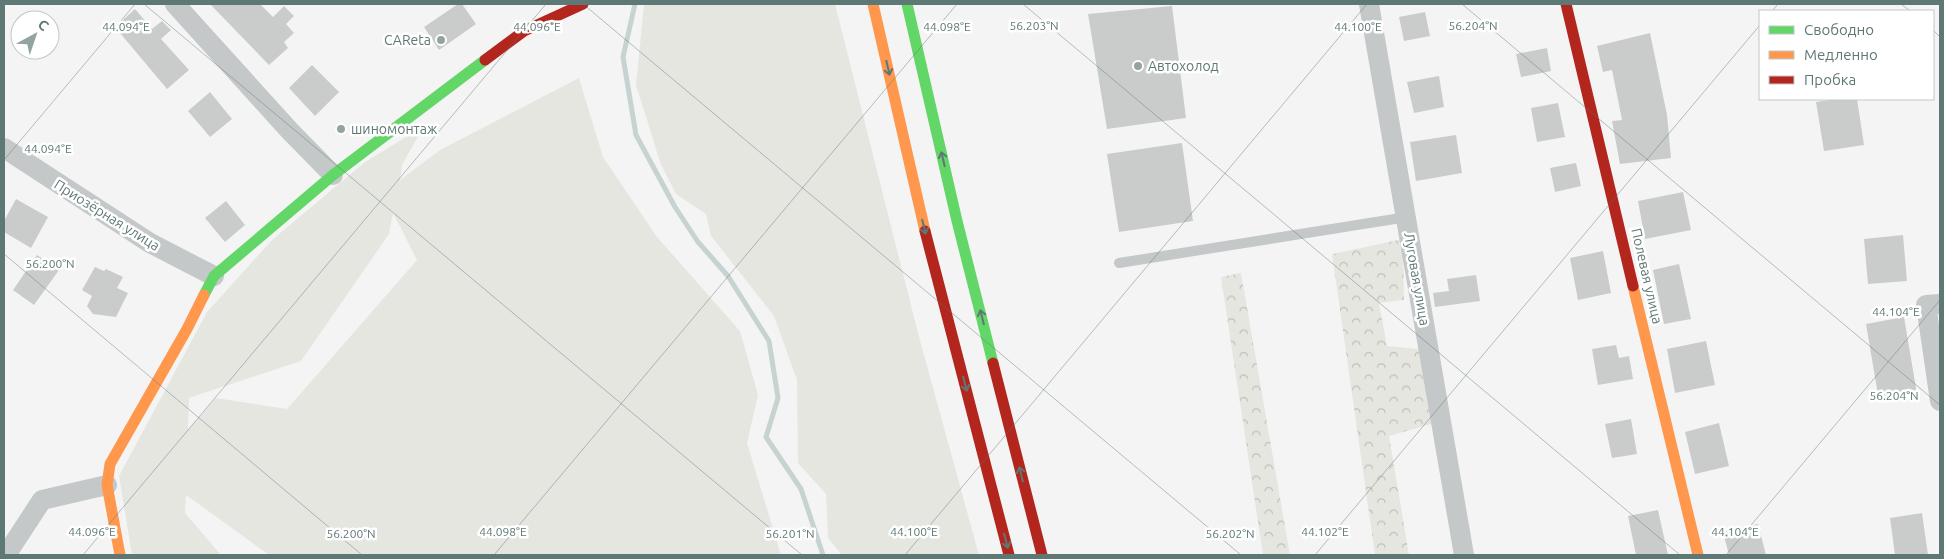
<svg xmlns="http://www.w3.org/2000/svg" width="1944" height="559" font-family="Ubuntu,sans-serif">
<defs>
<pattern id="forest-crowns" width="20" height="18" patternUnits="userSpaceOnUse" patternTransform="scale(1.25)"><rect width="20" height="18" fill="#e6e6e1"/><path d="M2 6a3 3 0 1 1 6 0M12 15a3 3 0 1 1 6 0" fill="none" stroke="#bebfbb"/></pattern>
</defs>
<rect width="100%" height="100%" fill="#f5f4f4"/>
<!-- grass -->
<path fill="#e6e6e1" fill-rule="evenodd" d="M644,4H835L918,333L979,555H842L828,538L826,494L798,463L797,380L774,316L711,236L706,214L676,194L661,165L636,85Z
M579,78L603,157L657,237L740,331L758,395L747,443L781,555H269L186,495L185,513L221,555H132L119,476L207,312L272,240L365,162L424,126L402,165L400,180L440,150ZM393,213L417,260L287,409L216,398L188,430L189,398L301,361L389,234Z"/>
<!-- forest -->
<path fill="url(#forest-crowns)" d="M1403,239L1404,300L1379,303L1387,346L1439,351L1449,419L1389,436L1409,555H1375L1332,254Z
M1241,273L1290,555H1263L1221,277Z"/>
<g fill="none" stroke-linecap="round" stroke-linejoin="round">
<!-- stream -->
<path stroke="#c7d3d0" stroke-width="5" d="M635,4L623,57L636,135L675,207L698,242L728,276L769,341L778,398L766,437L801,489L823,555"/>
</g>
<!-- building -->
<path fill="#cacccc" d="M210,4H260L273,17L284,6L294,16L286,24L294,33L284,42L288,48L269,65Z
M458,4H462L476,24L439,50L424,27Z
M1172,6L1186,118L1107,129L1088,14Z
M135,9L152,29L162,21L171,30L161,39L189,70L167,89L115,27Z
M1425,12L1430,36L1404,41L1399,17Z
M1650,33L1667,115L1671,158L1620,164L1612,121L1622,120L1612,70L1603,72L1597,46Z
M1547,48L1551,71L1521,77L1516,54Z
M312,65L339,92L315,116L289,88Z
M1439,76L1444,107L1414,113L1407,82Z
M210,92L232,119L210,137L188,111Z
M1837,99H1857L1864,145L1824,151L1816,102Z
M1558,103L1565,137L1537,142L1531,108Z
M1456,135L1462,173L1416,181L1410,142Z
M1182,143L1193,221L1119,232L1107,154Z
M1576,163L1581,186L1555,192L1550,168Z
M1683,192L1691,230L1645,239L1638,201Z
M16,199L48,217L31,248L4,232V221Z
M226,201L245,225L225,242L205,218Z
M1903,235L1907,281L1868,284L1864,239Z
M1603,251L1611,293L1578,300L1570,258Z
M37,255L59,270L34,305L13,290Z
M1679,264L1691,319L1664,324L1653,270Z
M95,267L104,271L106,269L123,277L117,288L128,293L116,317L93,314L87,306L92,296L82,290Z
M1476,275L1480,301L1435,307L1433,293L1449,291L1447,279Z
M1904,317L1917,394L1879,401L1866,324Z
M1706,341L1715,385L1675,393L1667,349Z
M1616,345L1619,358L1629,356L1633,379L1598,385L1592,349Z
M1631,419L1637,454L1612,458L1605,424Z
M1719,423L1729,466L1695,474L1685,432Z
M1658,510L1668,555H1636L1628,516Z
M1922,513L1928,555H1895L1890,518Z
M1758,524L1766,555H1729L1723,532Z"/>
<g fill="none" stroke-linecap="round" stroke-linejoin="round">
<!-- lane -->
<path stroke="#c5c8c8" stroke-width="10" d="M1119,263L1407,217"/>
<!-- street -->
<path stroke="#c5c8c8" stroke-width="20" d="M175,4L289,130L333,175
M1369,4L1464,555
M4,148L150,243L214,276
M1940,304L1926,305L1940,401
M6,555L42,500L107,485"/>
<!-- fast -->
<path stroke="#63d668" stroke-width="11" d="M907,4L957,221L993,363
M204,295L214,276L333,175L485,60"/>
<!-- slow -->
<path stroke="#ff974d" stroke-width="11" d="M873,4L925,231
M1633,286L1698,555
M120,555L107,485L110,464L187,329L204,295"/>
<!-- jam -->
<path stroke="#b3261e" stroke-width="11" d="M1566,4L1633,286
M485,60L524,31L583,4
M925,231L1009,555
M993,363L1042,555"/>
</g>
<!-- one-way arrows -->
<defs><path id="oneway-shaft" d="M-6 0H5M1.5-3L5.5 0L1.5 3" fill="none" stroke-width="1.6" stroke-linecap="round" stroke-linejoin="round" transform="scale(1.25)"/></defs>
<g stroke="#5e7876">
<use href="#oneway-shaft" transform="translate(888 68) rotate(77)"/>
<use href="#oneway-shaft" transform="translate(943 159) rotate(-103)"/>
<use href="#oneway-shaft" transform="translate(924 227) rotate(76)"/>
<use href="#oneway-shaft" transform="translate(982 317) rotate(-104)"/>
<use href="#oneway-shaft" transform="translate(965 384) rotate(75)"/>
<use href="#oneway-shaft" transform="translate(1021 474) rotate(-104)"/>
<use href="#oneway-shaft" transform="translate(1006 541) rotate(75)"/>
</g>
<!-- ticks -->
<path fill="none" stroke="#5e7876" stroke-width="1" stroke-opacity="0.45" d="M144,4L802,555M583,4L1241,555M1023,4L1680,555M1462,4L1940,405M1901,4L1910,11M1772,11L1778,4M1933,30L1940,37M4,160L135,4M4,254L362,555M83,555L546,4M494,555L957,4M905,555L1367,4M1315,555L1760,25M1726,555L1940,300"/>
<!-- markers -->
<g fill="#93a3a2" stroke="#fff" stroke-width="2">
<circle cx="441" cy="40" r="5"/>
<circle cx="1138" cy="66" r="5"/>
<circle cx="341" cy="129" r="5"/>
</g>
<g text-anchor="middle" stroke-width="5" stroke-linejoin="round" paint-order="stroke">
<!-- poi labels -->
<g font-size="14" fill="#5e7876" stroke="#fff" text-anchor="start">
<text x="431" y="45" text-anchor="end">CAReta</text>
<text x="1148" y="71">Автохолод</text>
<text x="351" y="134">шиномонтаж</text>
</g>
<!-- street labels -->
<g font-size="14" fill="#5e7876" stroke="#fff">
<text transform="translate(107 215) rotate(32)" y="5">Приозёрная улица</text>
<text transform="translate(1647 276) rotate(77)" y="5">Полевая улица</text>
<text transform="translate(1417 279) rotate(80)" y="5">Луговая улица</text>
</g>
</g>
<g font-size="12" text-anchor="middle" fill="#5e7876" stroke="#fff" stroke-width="5" stroke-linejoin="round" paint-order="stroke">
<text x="1473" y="30">56.204°N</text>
<text x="1034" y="30">56.203°N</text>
<text x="126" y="31">44.094°E</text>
<text x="537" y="31">44.096°E</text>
<text x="947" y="31">44.098°E</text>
<text x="1358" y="31">44.100°E</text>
<text x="48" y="153">44.094°E</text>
<text x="50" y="268">56.200°N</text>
<text x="1896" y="316">44.104°E</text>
<text x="1894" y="400">56.204°N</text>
<text x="92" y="536">44.096°E</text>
<text x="503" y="536">44.098°E</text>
<text x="914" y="536">44.100°E</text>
<text x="1325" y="536">44.102°E</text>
<text x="1735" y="536">44.104°E</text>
<text x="351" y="538">56.200°N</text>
<text x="790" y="538">56.201°N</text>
<text x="1230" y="538">56.202°N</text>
</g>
<!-- border -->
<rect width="1944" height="559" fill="none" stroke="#5e7876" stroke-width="10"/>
<!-- legend -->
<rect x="1759" y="10" width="175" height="90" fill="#ffffff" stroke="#bfc9c8"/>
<rect x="1769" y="26" width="25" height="8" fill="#63d668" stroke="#bfc9c8"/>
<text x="1804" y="35" font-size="15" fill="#5e7876">Свободно</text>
<rect x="1769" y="51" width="25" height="8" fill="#ff974d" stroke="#bfc9c8"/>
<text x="1804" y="60" font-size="15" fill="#5e7876">Медленно</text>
<rect x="1769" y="76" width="25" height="8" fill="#b3261e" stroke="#bfc9c8"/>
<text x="1804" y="85" font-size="15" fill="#5e7876">Пробка</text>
<!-- north arrow -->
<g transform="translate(35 35) rotate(40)"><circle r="24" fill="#ffffff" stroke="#bfc9c8"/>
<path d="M0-4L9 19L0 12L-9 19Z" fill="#93a3a2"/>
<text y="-8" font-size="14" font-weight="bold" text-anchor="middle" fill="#5e7876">С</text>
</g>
</svg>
